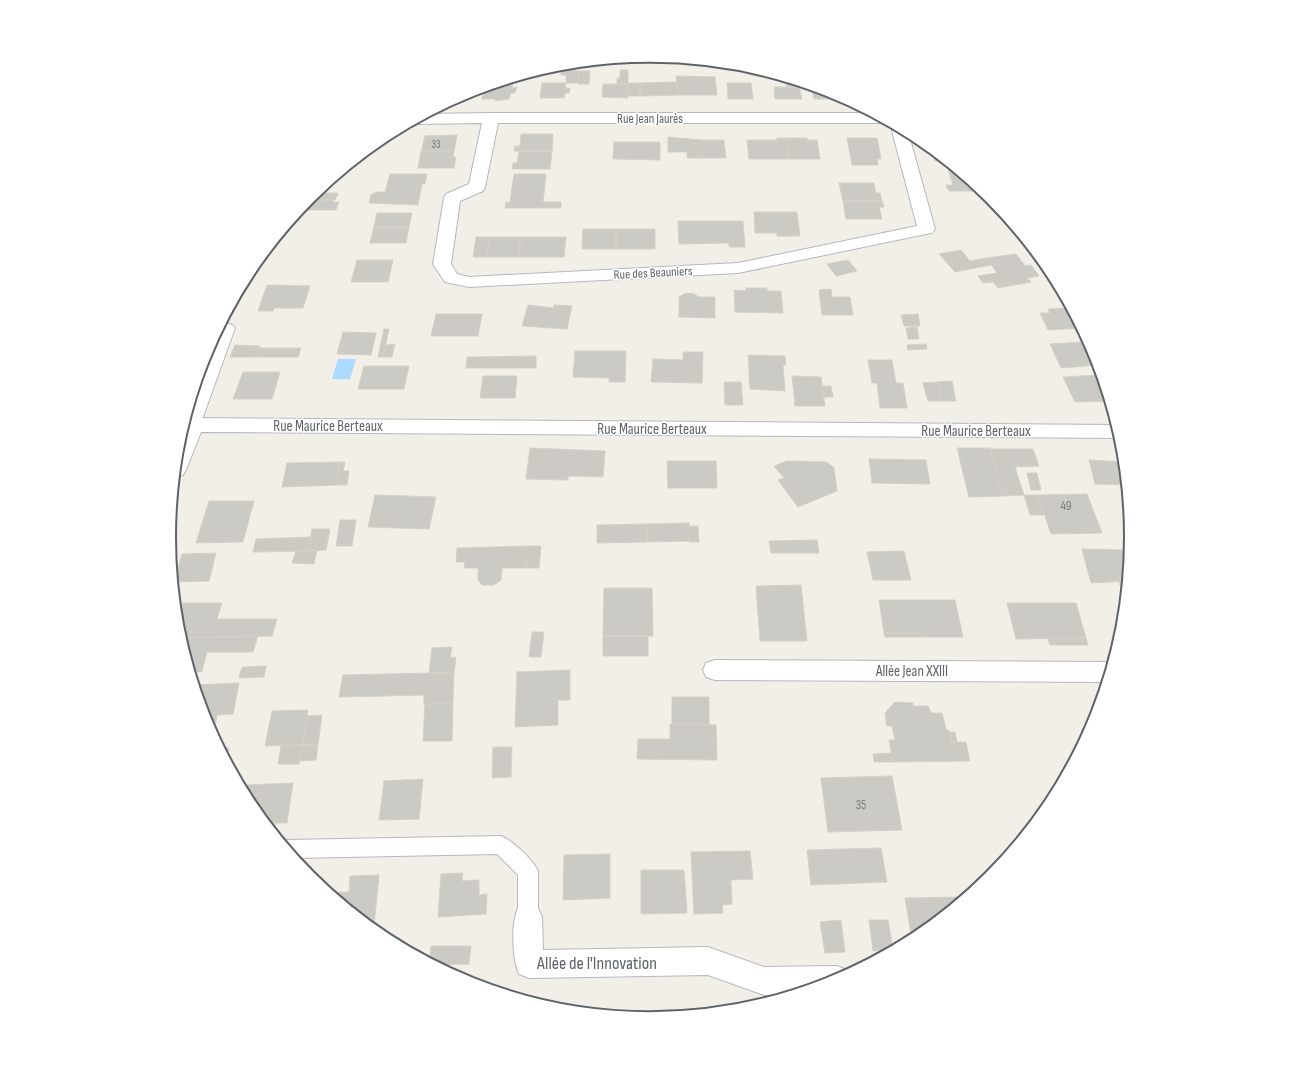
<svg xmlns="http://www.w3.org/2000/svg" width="1301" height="1074" font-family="'Sofia Sans Condensed',sans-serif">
<rect width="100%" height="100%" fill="#f1efe8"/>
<!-- water -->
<path fill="#aadaff" d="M338,359H356L350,379H332Z"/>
<!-- building -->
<path fill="#cccac5" stroke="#d6d1c6" d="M561,70L579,71L578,83H566V75H561Z
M620,70H628V84H617V78H620Z
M579,71H590L589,84H578Z
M676,76L715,77L717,95H678Z
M503,82H513L512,88L517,87L515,93H511L509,99L495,101V99H482L485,87Z
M677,82L678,95L640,96V83Z
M786,82H799V87H787Z
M542,83H566L565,88H570L569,93H565L564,98H540Z
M628,83H640V96H628Z
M727,83H751L753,99H728Z
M603,84H628V98L602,97Z
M811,86L835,93L840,96L841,99H814Z
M774,87H799L802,99H775Z
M521,134H553L552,151H514L515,146H520Z
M457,135L454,151L421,152L425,136Z
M668,137L701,140L702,158H687V152H668Z
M777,138H786L789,159H749L747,140H777Z
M786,138H807V140H817L820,159H789Z
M847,138H877L881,159H877L878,165H852Z
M701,140H724L726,158H702Z
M614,142H660V160L613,159Z
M454,151L453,157H456L454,168H418L421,152Z
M519,151H552L550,169H512L513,163H517Z
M933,154H939L946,160L935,161Z
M947,166H953L984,191H949L946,185H953Z
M390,174H427L425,184H422L418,205L369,203L371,195L376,192H385Z
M514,174H546L543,202H561V208H505L506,202H510Z
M839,183H874L876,193H880L882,201H843Z
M316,193H338L335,200H308Z
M308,200H333L332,202H339L336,210H303Z
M843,201H882L884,207H879L882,219H846Z
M306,202L300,219H292Z
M754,212H797L800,236H777V233H755Z
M377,213H412L409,227H374Z
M678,221H743L745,247H729V243L679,244Z
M374,227H409L406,243H370Z
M583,229H616V249H582Z
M616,229H655V249H616Z
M476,237H490L487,257H473Z
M490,237H521L518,257H487Z
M521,237H566L564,257H518Z
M961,250L970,261L986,258L991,265L955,272L939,254Z
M1016,254L1025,266L1031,265L1039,276L1027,278L1031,282L998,288L993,282L983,283L978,276L997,273L986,258Z
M357,260H393L388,282H351Z
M848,260L857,271L836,276L827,264Z
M267,285L310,286L303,308H274L273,311H258Z
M746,288H767V291H781L783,313L735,312L734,290L746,291Z
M831,289L832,297H850L853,315H822L819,290Z
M686,293L694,294L699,297H715V318L679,317V297Z
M528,305L554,308V305L572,306L567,329L522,326Z
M1071,308L1081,328L1048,330L1040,313H1050L1048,309Z
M436,314H482L478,336H431Z
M918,314L920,326H904L901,315Z
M917,327L919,339H908L906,328Z
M384,329H389L383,357H378Z
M343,332L376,333L371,355L337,354Z
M1083,342L1089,354H1095L1099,365L1061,368L1050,344Z
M395,344L392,357H383L386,345Z
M926,344L927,349L908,350L907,345Z
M235,345L260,346L256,357H230Z
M259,348H301L298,357H256Z
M575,351H626L625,382H609V378L573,377Z
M683,352H703L702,383L651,382L653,359L683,360Z
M748,355L785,356L786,365H783L785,391L750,389Z
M536,356V368H466L467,357Z
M868,360H892L896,383H903L907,408H880L877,383H872Z
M364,366H409L404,389H358Z
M243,372H280L272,399H233Z
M1101,375L1109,401L1075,402L1063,377Z
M483,376H517L515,398H480Z
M792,376L821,377L825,406H795Z
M952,381L956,401H942L938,382Z
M724,382H741L743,405H725Z
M938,382L942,401H928L923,383Z
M822,386H831L833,397H824Z
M530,448L605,451L603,477L568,476V480L526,479Z
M957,448H990L1003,496L969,497Z
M990,449H1033L1039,466L1015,467L1024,495L1003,496Z
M869,459L926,460L930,484L872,483Z
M1089,460L1124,462L1126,485L1095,484Z
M667,461H716L717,488H668Z
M787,461L827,462L834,468L837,491L798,507L778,480L784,478L774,466Z
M340,462H345L343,471H349L347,485H337Z
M340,462L337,485L282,487L287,463Z
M1027,473H1037L1041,490H1031Z
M1087,494L1102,533L1051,534L1038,495Z
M375,495L436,497L429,529L368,527Z
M1024,495H1038L1045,515H1030Z
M209,501H254L243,542L196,543Z
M340,520H356L352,546H336Z
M689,523L690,541L647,542V524Z
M647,524V542L597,543V525Z
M689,526H698L699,542H690Z
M312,529H330L326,550L308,551Z
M311,537L308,551L253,552L256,539Z
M817,540L819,553H771L769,541Z
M527,546H541L539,568H526Z
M527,546L526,568H502L501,580L494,585H482L478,580V568H464L465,562H456L457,548Z
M1082,549L1130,550L1127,581L1091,583Z
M317,550L314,564L292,563L296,551Z
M904,551L911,580H873L867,552Z
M216,553L209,581L174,582L182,554Z
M1119,581H1127L1125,600Z
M801,585L807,641H760L756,586Z
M604,588H652L653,636H603Z
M879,600H955L963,637H920V633H884Z
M181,603H222L217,619H277L272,636L181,638L177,615Z
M1007,603H1076L1086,638L1016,639Z
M532,632H544L541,657H529Z
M884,633H920V637H885Z
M258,636L253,652H207L202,672H191L181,638Z
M603,636H648V656H603Z
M1086,638L1088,645H1050L1048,639Z
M452,647L450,658L456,657L454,673H429L432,648Z
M266,666L264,677L239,678L242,667Z
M570,670V700H558V725L515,727L517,672Z
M429,673H454L453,703L424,705V695L339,697L343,675Z
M239,683L233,714L217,715L214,732H212L206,721L195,685Z
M672,697H709V725L672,724Z
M895,702L913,703V706H928L931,713H942L946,729L950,732L952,742H966L970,761L893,762L889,740H895L892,726H887L885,713Z
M453,703L452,741H423L425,704Z
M308,710L302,745L265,746L272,711Z
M322,715L318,745H302L307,716Z
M670,724L716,725L717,760L637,759L638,739H670Z
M950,732H955L957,742H952Z
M302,745L299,764H278L281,746Z
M302,745H318L316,760L300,761Z
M493,747H512L511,777L492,778Z
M220,748H229L227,760Z
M891,753L893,762H874L873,754Z
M892,776L902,830L828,832L821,778Z
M423,779L419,819L379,820L384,781Z
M293,783L287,823H266L250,804L243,791L244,785Z
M881,848L887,882L811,885L807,850Z
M750,851L753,879L731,880L732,904L722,905L723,913L694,914L691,852Z
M610,854V898L563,900L564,855Z
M641,870H684L687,913L641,914Z
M463,873L462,881L479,880V895L487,894L486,914L438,917L441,874Z
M379,875L374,926H370L333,895V892H349L350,876Z
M960,897L961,901L912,940L905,898Z
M841,920L845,952L825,953L820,922Z
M869,920H888L893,949L873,951Z
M431,946H471L469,964L436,965L429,962Z"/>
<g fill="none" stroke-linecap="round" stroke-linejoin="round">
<defs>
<path id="service" d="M228,324L233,325L235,328L200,425L198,429L193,430L188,429L186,425L221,328L223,325Z
M501,836C513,841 533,860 538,871V917L535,924L528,927L521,924L518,917V875L497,854L294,858L282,842L287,840Z"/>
<path id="minor" d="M491,113H873L888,121L882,123H498L485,187L483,191L460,201L451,264L457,274L469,277L738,263L917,226L891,127L893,124L908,132L935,229L932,233L926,234L738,273L469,287L445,282L433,264L444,198L446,194L469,184L482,123L418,124L412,122L426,114Z
M186,418L1117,425L1121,438L201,432L186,470L183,475L176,477L179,443Z
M715,660L1110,662L1112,663L1107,682L715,680L706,677L703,670L706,663Z
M528,904L538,908L542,917L543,950L708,947L764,967L837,966L847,970L849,974L834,981L790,995H764L708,975L529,978L519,974C512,958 511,924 518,908Z"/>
</defs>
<!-- service casing -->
<use href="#service" stroke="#b5b8bc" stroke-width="2"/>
<!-- minor casing -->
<use href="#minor" stroke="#b5b8bc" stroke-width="2"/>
<!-- service -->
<use href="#service" fill="#fff" fill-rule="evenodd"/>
<!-- minor -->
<use href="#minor" fill="#fff" fill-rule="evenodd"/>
</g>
<g text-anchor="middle" stroke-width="3" stroke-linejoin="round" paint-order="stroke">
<!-- far-number labels -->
<g font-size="11" fill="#7a7d7f">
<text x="436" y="148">33</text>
</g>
<!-- far-street labels -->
<g font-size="13" fill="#5f6368" stroke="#fff">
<text x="650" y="123">Rue Jean Jaurès</text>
<text transform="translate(653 272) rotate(-3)" y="5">Rue des Beauniers</text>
</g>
<!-- number labels -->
<g font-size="13" fill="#7a7d7f">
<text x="1066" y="510">49</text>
<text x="861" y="809">35</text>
</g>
<!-- street labels -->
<g font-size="15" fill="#5f6368" stroke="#fff">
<text x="328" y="431">Rue Maurice Berteaux</text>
<text x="652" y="434">Rue Maurice Berteaux</text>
<text x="976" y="436">Rue Maurice Berteaux</text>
<text x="912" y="676">Allée Jean XXIII</text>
</g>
<!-- near-street labels -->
<g font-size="18" fill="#5f6368" stroke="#fff">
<text x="597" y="969">Allée de l'Innovation</text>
</g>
</g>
<!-- crop -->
<path d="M0 0H1301V1074H0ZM176 537a474 474 0 1 1 948 0a474 474 0 1 1-948 0Z" fill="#fff" fill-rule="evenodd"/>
<path fill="none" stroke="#5f6368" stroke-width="2" d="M176 537a474 474 0 1 1 948 0a474 474 0 1 1-948 0Z"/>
</svg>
